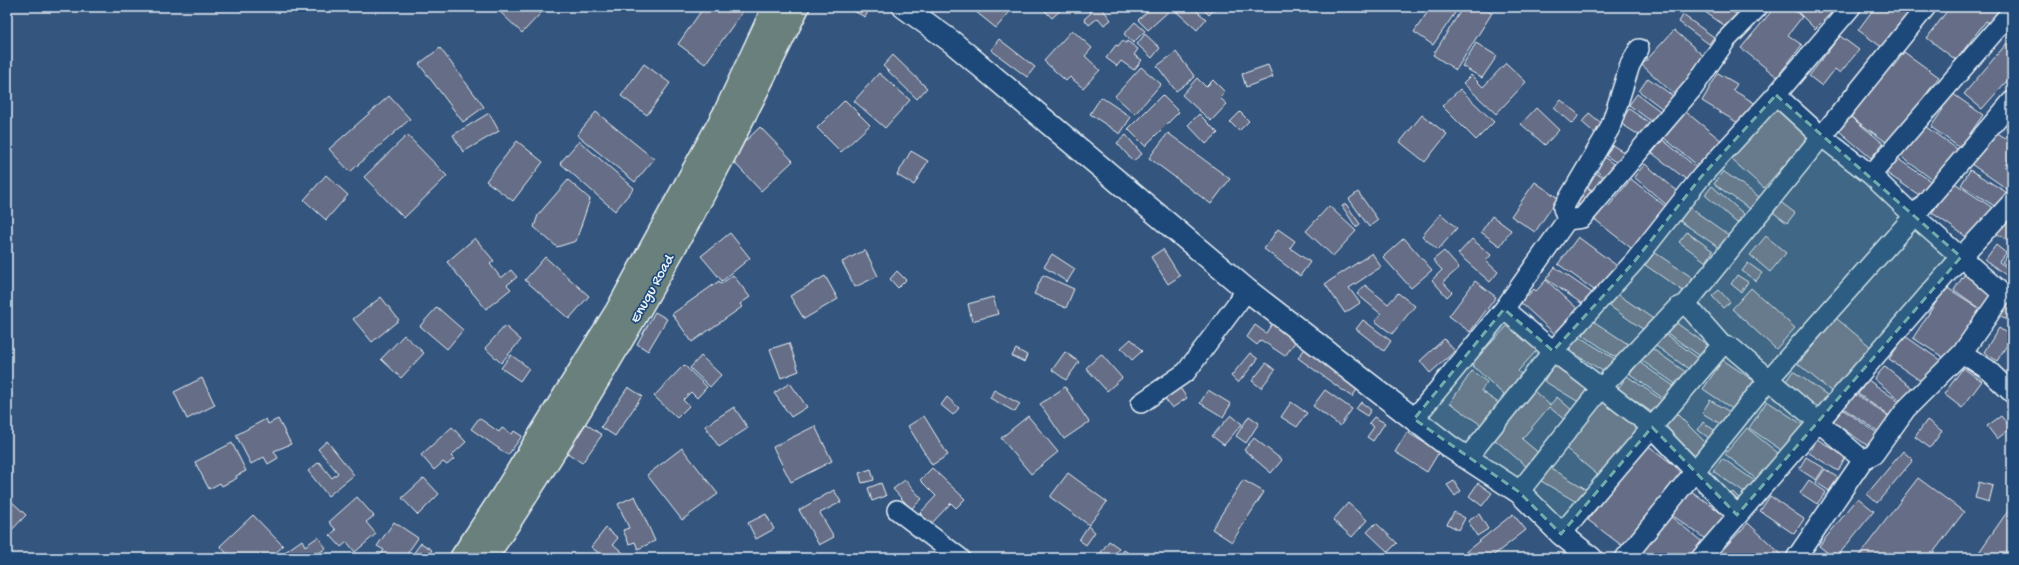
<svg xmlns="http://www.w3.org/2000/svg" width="2019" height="565" font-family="'Gochi Hand',sans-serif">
<rect width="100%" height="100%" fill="#34557e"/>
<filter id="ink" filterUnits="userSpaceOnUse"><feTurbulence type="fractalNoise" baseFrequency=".025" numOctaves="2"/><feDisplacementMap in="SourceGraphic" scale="8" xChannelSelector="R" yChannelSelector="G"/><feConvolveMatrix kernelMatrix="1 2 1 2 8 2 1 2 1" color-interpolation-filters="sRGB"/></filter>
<g filter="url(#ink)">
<!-- building -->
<path fill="#656e86" stroke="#e8f1f8" d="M495,7H534L541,13L522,33Z
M704,7H746L705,64L678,44Z
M846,7H871L865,17Z
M970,7H1013V8L996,28Z
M1041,7H1064L1052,18Z
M1086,7H1101L1111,20L1104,25L1098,18L1089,25L1084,19L1091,13Z
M1152,7H1166L1169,11L1148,30L1138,20Z
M1171,7H1192L1206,19L1197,30Z
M1201,7H1217L1209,15Z
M1431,7H1459L1433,45L1414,32Z
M1463,7H1482L1492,13L1456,70L1433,55Z
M1592,7H1608L1594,13Z
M1698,7H1727L1737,15L1728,28Z
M1730,7H1744L1739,14Z
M1775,7H1790L1802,17L1788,35L1802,45L1777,77L1741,48Z
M1793,7H1824L1831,13L1815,29Z
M1875,7H1900L1909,13L1887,51L1858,30Z
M1947,7H2001L1989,23L1986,21L1956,60L1927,38L1947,11L1945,10Z
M1683,15L1714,37L1709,44L1679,22Z
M1135,22L1145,31L1133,43L1124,34Z
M1072,30L1092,48L1085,56L1100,70L1083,88L1070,77L1066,81L1044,61Z
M1674,30L1707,59L1676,96L1642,65Z
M1145,34L1160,48L1152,58L1137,44Z
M1840,36L1859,50L1840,73L1835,69L1822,86L1809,76Z
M2012,37V75L1982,109L1964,94Z
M999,39L1035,67L1027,77L991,50Z
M1122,41L1126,43L1127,41L1138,49L1134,55L1142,60L1134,70L1121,61L1117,66L1106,58L1116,45L1118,46Z
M1476,43L1497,56L1482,78L1462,66Z
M440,48L484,107L463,122L419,64Z
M1176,52L1195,77L1176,91L1157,66Z
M1904,52L1939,77L1889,144L1851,117L1890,64L1893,67Z
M893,55L927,88L917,99L883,66Z
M1506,63L1526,82L1496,114L1463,83L1471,75L1483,87Z
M644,64L670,83L647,115L621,96Z
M1268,65L1273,77L1246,87L1242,74Z
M1141,67L1161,84L1135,114L1115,96Z
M879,73L910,100L885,128L854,101Z
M1718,73L1737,84L1733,90L1756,104L1743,126L1702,101Z
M1197,78L1206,87L1213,80L1225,92L1220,98L1227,104L1211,121L1182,95Z
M1648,78L1673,96L1663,109L1639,91Z
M1460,89L1494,122L1476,140L1442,106Z
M1949,91L1983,115L1960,148L1931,127L1943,109L1938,106Z
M1637,94L1663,113L1655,124L1629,105Z
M1162,95L1179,112L1145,146L1128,129Z
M389,96L410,119L350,172L329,149Z
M1101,97L1131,117L1120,134L1090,114Z
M845,100L870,125L841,152L817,128Z
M1561,100L1579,115L1572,124L1554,108Z
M1536,108L1559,130L1545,145L1521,124Z
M1776,108L1809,137L1764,188L1731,159Z
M1629,109L1654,126L1645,139L1620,123Z
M596,112L654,159L635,182L577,135Z
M1240,112L1249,121L1239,131L1230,122Z
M1686,112L1723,142L1702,169L1664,138Z
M489,113L499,131L463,152L453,135Z
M1589,113L1606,127L1598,136L1582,122Z
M1199,114L1218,133L1206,144L1188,125Z
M1422,115L1447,134L1425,162L1400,142Z
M1851,117L1883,143L1871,158L1839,131Z
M2012,120V133L2006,128Z
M1922,124L1960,151L1937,183L1899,155Z
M760,127L793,161L761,191L729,157Z
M1995,131L2012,143V156L2004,166L2012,172V188L2010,191L1971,164Z
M1168,133L1230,179L1211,204L1149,158Z
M407,135L447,176L404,218L364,177Z
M1126,135L1142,154L1133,161L1117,143Z
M1663,140L1702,172L1692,184L1652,153Z
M517,141L543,162L513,201L486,181Z
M579,141L634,188L615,211L560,163Z
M1609,143L1630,156L1624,167L1603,154Z
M911,151L928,161L914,185L897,175Z
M1604,157L1620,169L1611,182L1595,170Z
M1895,157L1932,182L1922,197L1885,172Z
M1645,164L1681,194L1669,207L1634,177Z
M1970,170L2006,192L1996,207L1961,185Z
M1593,171L1609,182L1600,195L1584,185Z
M1723,171L1761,198L1753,211L1714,184Z
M326,175L348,195L326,220L304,200Z
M1631,179L1670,210L1636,252L1593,218L1604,204L1608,207Z
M568,180L590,199L576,241L557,247L534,227L538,215Z
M1535,182L1558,198L1535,232L1511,216Z
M1953,182L1993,208L1971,240L1932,213Z
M1712,186L1744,214L1737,223L1705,195Z
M1586,187L1597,195L1587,210L1576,203Z
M1358,192L1378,220L1369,227L1349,199Z
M1778,200L1795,213L1787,223L1770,210Z
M1346,204L1360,224L1356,227L1342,206Z
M1329,206L1356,231L1333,256L1306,231Z
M1689,207L1730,236L1721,249L1680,221Z
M2010,211L2012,212V243L1996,233Z
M1441,214L1457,228L1438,250L1422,236Z
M1492,216L1511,230L1500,246L1481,232Z
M1278,229L1295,241L1290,248L1310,262L1300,276L1264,249Z
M1687,232L1713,251L1706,262L1679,242Z
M730,233L750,258L722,281L701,256Z
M1766,236L1786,253L1770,272L1750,255Z
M1578,237L1620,268L1601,295L1558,264Z
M475,238L494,261L490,264L501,278L511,270L517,277L507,285L511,289L486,309L447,262Z
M1404,238L1432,270L1411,288L1383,257Z
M1472,239L1491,255L1486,261L1498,272L1490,282L1458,254Z
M1996,245L2006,253L1999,262L2012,271L2010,278L1985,260Z
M1163,249L1180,276L1168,284L1151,257Z
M865,250L878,276L855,287L842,262Z
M1444,251L1459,268L1443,282L1452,292L1447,297L1432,280L1442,270L1433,260Z
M1654,252L1693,278L1683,291L1645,265Z
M1372,253L1381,267L1349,288L1360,303L1345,313L1325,284Z
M1052,254L1075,269L1067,282L1044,267Z
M2007,255L2012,258V269L2002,262Z
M545,257L589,296L569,319L525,280Z
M1748,263L1762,273L1756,281L1742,271Z
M1555,267L1595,295L1587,307L1546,279Z
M897,271L906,280L898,288L890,279Z
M733,275L750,297L740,304L742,307L692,342L672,314L719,281L721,284Z
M1043,275L1074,289L1066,308L1034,294Z
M1737,275L1748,282L1741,292L1731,284Z
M1964,275L1999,299L1988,314L1954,290Z
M825,276L838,299L804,319L790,296Z
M1546,280L1580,311L1557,336L1521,303L1534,289L1536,291Z
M1475,281L1496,297L1470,332L1449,316Z
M1365,285L1388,304L1398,293L1415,306L1392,334L1375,321L1381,314L1357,294Z
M1946,287L1982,310L1949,361L1913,338Z
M1751,288L1795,328L1776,349L1732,309Z
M1719,290L1730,302L1723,308L1712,296Z
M1616,293L1655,320L1647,332L1608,305Z
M381,297L399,320L372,342L353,319Z
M993,297L998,314L972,321L968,304Z
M2009,302L2012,304V324L2000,315Z
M437,307L463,330L447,349L420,326Z
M655,312L667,319L648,351L637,344Z
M1836,318L1871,347L1833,393L1798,364Z
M1363,320L1391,341L1384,351L1356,329Z
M1274,321L1298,338L1285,356L1261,340L1257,345L1247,337L1255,325L1266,333Z
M1593,321L1631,346L1621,361L1583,335Z
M1675,322L1710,347L1703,358L1667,333Z
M1510,323L1538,349L1518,371L1523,376L1505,396L1471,364Z
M505,326L521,340L501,363L485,348Z
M1999,328L2012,337L1997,361L1984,352Z
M1665,334L1701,360L1693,372L1656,346Z
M404,335L424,353L401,378L381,359Z
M1578,336L1618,361L1609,375L1569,350Z
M1905,336L1944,363L1928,386L1889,359Z
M1131,339L1142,351L1132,360L1121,348Z
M1444,339L1455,351L1430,373L1420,361Z
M789,343L799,371L781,378L770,349Z
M1307,346L1360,385L1352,397L1298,358Z
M1650,347L1690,375L1681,388L1641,360Z
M1016,349L1027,355L1024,362L1012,356Z
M1065,352L1079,362L1066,380L1052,370Z
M1250,353L1258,359L1238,383L1231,376Z
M1101,354L1122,378L1107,391L1086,368Z
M511,355L529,368L520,381L501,368Z
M701,356L721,375L710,387L690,368Z
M1723,360L1757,383L1737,412L1703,389Z
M1639,362L1678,389L1668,402L1630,374Z
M1266,363L1275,370L1261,388L1252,381Z
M1554,364L1592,388L1582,404L1544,381Z
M684,365L707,387L697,398L691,392L683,400L689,406L677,418L654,396Z
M1885,366L1916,391L1905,404L1874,379Z
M1963,368L1982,381L1962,408L1944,394Z
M1472,371L1487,382L1481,391L1500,404L1484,427L1450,403Z
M1793,371L1830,397L1821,410L1784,384Z
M1627,376L1665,402L1656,415L1618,389Z
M202,378L215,405L187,419L174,392Z
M1868,380L1904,405L1894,419L1858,394Z
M790,383L807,407L791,417L774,393Z
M1178,385L1187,398L1172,408L1163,396Z
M628,387L642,396L615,436L601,427Z
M1065,387L1089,422L1064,439L1040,404Z
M994,390L1020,404L1015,412L990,398Z
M1208,390L1231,404L1223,417L1200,403Z
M1325,390L1352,409L1340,426L1313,406Z
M1533,390L1550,405L1557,397L1574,412L1566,421L1549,407L1522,439L1540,454L1528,468L1493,438Z
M1854,393L1895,421L1885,436L1843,408Z
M1606,394L1643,425L1600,477L1563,446Z
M947,397L959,408L953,415L941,405Z
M1710,400L1735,415L1727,428L1702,413Z
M1767,401L1806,427L1787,454L1749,428Z
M1291,402L1307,413L1297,427L1281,417Z
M1361,402L1371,410L1367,416L1356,409Z
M734,407L748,428L719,447L705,426Z
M1842,409L1883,437L1874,450L1833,422Z
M1677,414L1709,446L1697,458L1665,426Z
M1231,415L1242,424L1224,445L1212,436Z
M924,416L948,455L932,465L908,426Z
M1028,416L1058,452L1031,474L1001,438Z
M1249,416L1259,423L1246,443L1236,436Z
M2001,416L2011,428L1997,439L1987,426Z
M1374,417L1385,423L1373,441L1367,437L1374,427L1369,423Z
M479,418L499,432L502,428L512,434L514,431L522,436L508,455L471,429Z
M266,419L268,424L278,419L291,444L274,451L278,458L268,464L264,457L251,464L236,435Z
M1927,420L1942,431L1930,448L1915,437Z
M1703,422L1718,433L1713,441L1698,430Z
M586,424L602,435L582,463L566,452Z
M815,426L832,461L791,482L773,447Z
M452,427L466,442L451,456L454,459L447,465L443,462L434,470L421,455Z
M1747,428L1783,457L1761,483L1725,454Z
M1407,432L1439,452L1427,472L1395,452Z
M1254,438L1282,460L1271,473L1244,450Z
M1817,439L1846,457L1838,471L1809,453Z
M327,441L354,475L328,496L308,471L319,462L332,478L338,473L318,449Z
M232,443L246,471L236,476L237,478L222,486L220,483L209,489L195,462Z
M1646,444L1682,471L1625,548L1588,520Z
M682,448L718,494L682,520L647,475Z
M1903,451L1913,460L1877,503L1867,494Z
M1806,457L1824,468L1816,480L1799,469Z
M1722,458L1759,484L1750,497L1713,471Z
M1549,467L1586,489L1578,503L1541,481Z
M932,468L965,499L956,508L951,503L931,524L920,513L936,496L920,480Z
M871,469L874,480L862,483L859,473Z
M1825,469L1841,480L1832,493L1816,482Z
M1068,473L1107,502L1089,525L1050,497Z
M424,478L439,494L418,515L402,498Z
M1918,478L1964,512L1929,558H1857Z
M905,480L922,499L911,509L893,489Z
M1243,480L1264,492L1232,542L1212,529Z
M1809,480L1826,492L1817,504L1800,493Z
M1454,481L1461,491L1455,496L1447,485Z
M1979,482L1993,486L1989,502L1975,498Z
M881,483L886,496L872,501L868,488Z
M1478,483L1492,493L1482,506L1469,496Z
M834,490L841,502L820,513L834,537L819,545L799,510Z
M1690,490L1729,519L1711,543L1672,515Z
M1733,492L1744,503L1736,510L1725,499Z
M635,496L655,541L638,549L635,542L629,544L623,530L629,528L618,504Z
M1770,496L1804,519L1794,534L1760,511Z
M7,497L26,515L7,535Z
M357,497L374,516L366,522L376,534L355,552L347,542L341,547L330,535L336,530L329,522Z
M1858,498L1874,511L1836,558H1834L1819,546Z
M1348,503L1367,520L1352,537L1333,520Z
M2012,505V544L2002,558H1975Z
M1454,512L1465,518L1459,530L1447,524Z
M766,514L774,529L756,539L748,523Z
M1479,514L1488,529L1477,536L1468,521Z
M1513,514L1526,530L1490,558H1458Z
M253,515L283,546L270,558H231L220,546Z
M1669,515L1706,545L1695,558H1633Z
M394,522L418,538L404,558H383L380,556L384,550L377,546Z
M1376,523L1397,543L1388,552L1367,532Z
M1748,523L1782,555L1779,558H1715Z
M1088,526L1095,532L1086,545L1079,540Z
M606,528L618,538L613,544L629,558H605L591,547Z
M318,537L326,548L312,558H289L285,552L302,540L305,546Z
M1109,541L1119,548L1112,558H1097Z
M421,543L432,550L426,558H410Z
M1124,550L1136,558H1118Z
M112,552L115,558H98Z"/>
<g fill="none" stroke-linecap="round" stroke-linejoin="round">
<defs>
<path id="street" d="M1776,95L1821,136L1871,175L1914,216L2003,294L1962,353L1906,409L1874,454L1863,460L1796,558
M1871,175L2012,11
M1567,220L1582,218L1693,88L1726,40L1758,7
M1686,304L1722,345L1732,348L1863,460
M1504,309L1553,351L1652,427L1737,515
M1962,353L1987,369L2012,393
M1141,403L1186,372L1247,290
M1414,419L1504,309L1567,220L1563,208L1610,128L1630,65L1639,49
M1468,457L1553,351L1634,262L1701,177L1776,95L1851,7
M1519,492L1602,387L1677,308L1686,304L1926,7
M897,510L960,558
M1561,534L1722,345
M1625,558L1769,379L1914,216L2012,101
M1701,558L1961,257L2012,202"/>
<path id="secondary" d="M904,7L952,42L1247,290L1450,447L1519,492L1561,534L1591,558"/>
<path id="primary" d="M461,558L502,496L617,310L725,112L774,7
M486,558C568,434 645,306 714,175C743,120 771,63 798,7"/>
</defs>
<!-- street casing -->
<use href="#street" stroke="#e8f1f8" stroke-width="22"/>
<!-- secondary casing -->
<use href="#secondary" stroke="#e8f1f8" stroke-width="25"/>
<!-- primary casing -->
<use href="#primary" stroke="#e8f1f8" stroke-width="25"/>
<!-- street -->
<use href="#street" stroke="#1f4a7a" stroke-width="19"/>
<!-- secondary -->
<use href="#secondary" stroke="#1f4a7a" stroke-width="22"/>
<!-- primary -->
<use href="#primary" stroke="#6a807c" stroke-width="22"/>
</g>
</g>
<!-- marked area -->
<path fill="#71adac" fill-opacity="0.2" stroke="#71adac" stroke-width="3" stroke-dasharray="8 5" stroke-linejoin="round" d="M1776,95L1961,257L1737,515L1652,427L1561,534L1519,492L1414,419L1504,309L1553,351L1634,262L1701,177Z"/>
<g text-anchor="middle" stroke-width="3.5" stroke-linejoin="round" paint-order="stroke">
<!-- street labels -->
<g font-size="15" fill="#e8f1f8" stroke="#1f4a7a">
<text transform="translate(651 288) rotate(-61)" y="5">Enugu Road</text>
</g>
</g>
<!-- margin -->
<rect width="2019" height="565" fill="none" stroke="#1f4a7a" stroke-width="24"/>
<rect x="12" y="12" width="1995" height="541" fill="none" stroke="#e8f1f8" stroke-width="1.5" filter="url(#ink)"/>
</svg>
